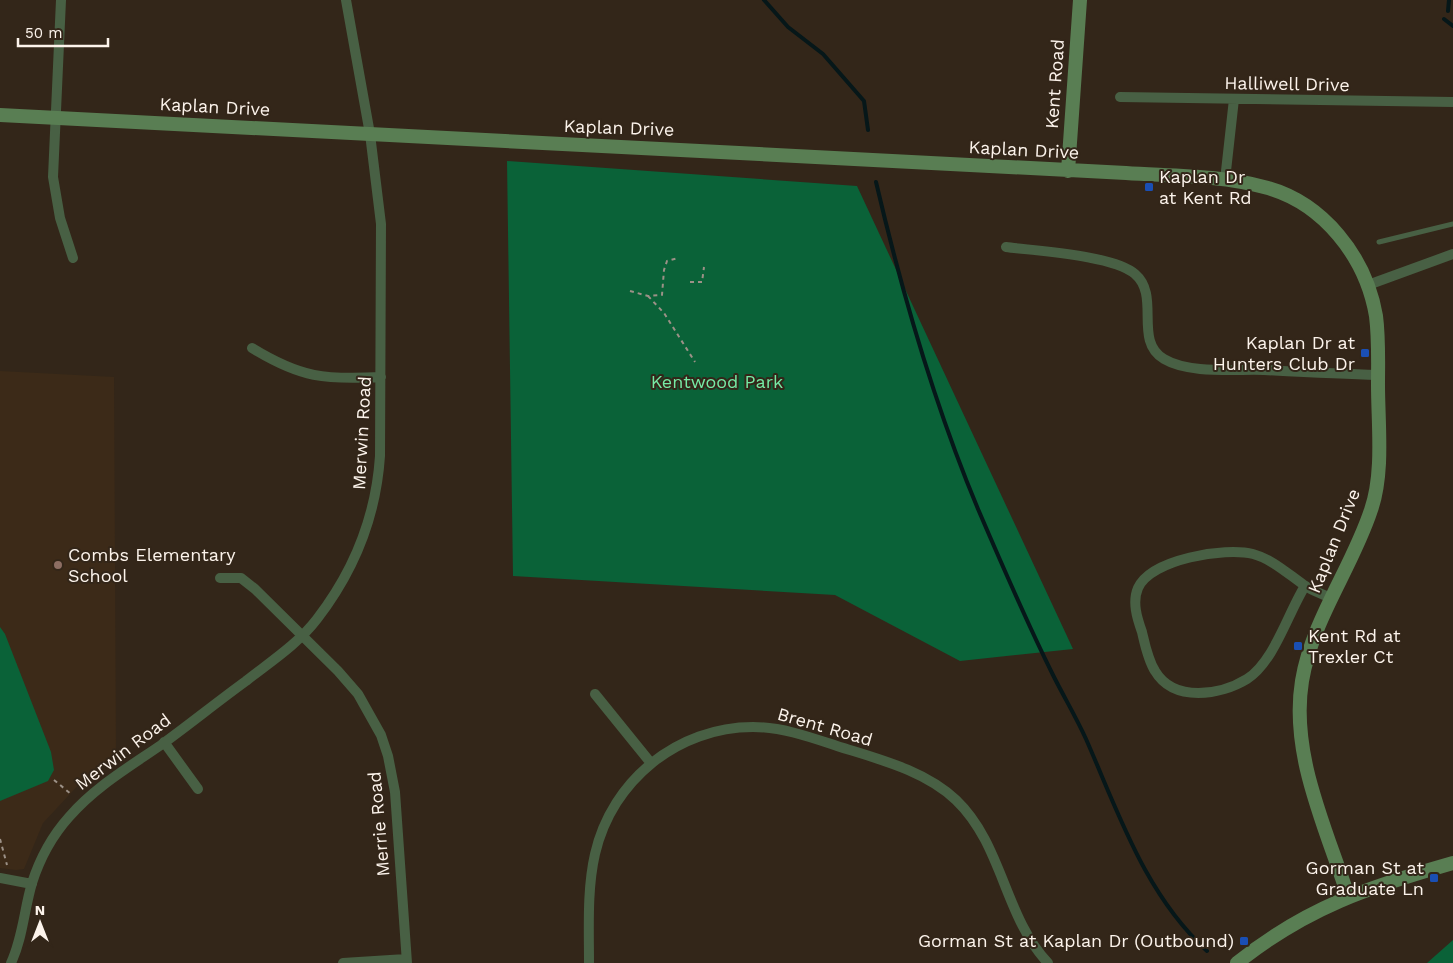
<svg xmlns="http://www.w3.org/2000/svg" width="1453" height="963" font-family="'Work Sans',sans-serif">
<rect width="100%" height="100%" fill="#332619"/>
<!-- built -->
<path fill="#3c2a18" d="M0,371L114,377L116,752L83,780L43,823L24,869L16,870L0,868Z"/>
<!-- green -->
<path fill="#0a6238" d="M507,161L857,186L1073,649L960,661L835,595L513,576Z
M0,627L5,634L51,752L54,770L48,781L0,801Z
M1453,940V963H1427Z"/>
<g fill="none" stroke-linecap="round" stroke-linejoin="round">
<!-- stream -->
<path stroke="#061719" stroke-width="4" d="M764,0L788,27L823,54L864,101L868,130
M1448,11L1449,0
M1444,19L1453,26
M876,182C902,293 934,404 978,509C1002,565 1026,621 1053,675C1064,697 1076,717 1086,739C1119,814 1145,894 1207,951"/>
<!-- path -->
<path stroke="#9c9187" stroke-width="2" stroke-dasharray="4 4" stroke-linecap="butt" d="M690,282H702L704,267
M630,291L648,296L662,295L664,270L667,261L678,258
M648,296L664,313L695,362
M54,780L71,794
M0,839L7,865"/>
<!-- lane -->
<path stroke="#486044" stroke-width="5" d="M1379,242L1453,224"/>
<!-- street -->
<path stroke="#486044" stroke-width="10" d="M61,0L53,177L60,218L73,258
M1120,97L1453,102
M1225,180L1234,99
M1006,247C1036,251 1113,255 1135,274C1161,296 1133,341 1164,359C1189,374 1235,369 1264,370C1302,372 1340,374 1378,375
M1368,285L1453,254
M252,348C301,378 325,380 381,377
M220,578H241L255,589L338,671L358,694L381,735L388,756L395,792L407,963
M1305,586C1288,613 1274,662 1247,679C1221,695 1174,703 1155,671C1148,660 1145,645 1142,632C1137,618 1132,602 1138,588C1151,559 1225,547 1253,554C1272,559 1288,574 1304,585C1312,591 1323,594 1331,598
M595,694L650,762
M164,742L198,789
M0,878L32,884
M11,963C23,937 24,910 32,883C40,858 52,836 69,817C95,787 129,767 161,745C190,724 217,702 246,681C270,662 298,644 317,619C354,571 376,516 380,456L381,224L370,134L346,0
M343,963L406,959
M589,963C589,927 587,889 595,854C612,780 678,727 753,727C782,727 810,737 837,746C878,759 924,770 956,800C1003,845 1004,916 1048,963"/>
<!-- secondary -->
<path stroke="#597e53" stroke-width="14" d="M0,115L1126,173C1171,176 1220,175 1264,187C1323,202 1366,257 1376,316C1379,339 1378,363 1378,385C1378,424 1384,473 1371,510C1352,568 1312,620 1302,681C1290,754 1326,828 1348,896
M1068,171L1080,0
M1237,963C1307,907 1369,887 1453,863"/>
</g>
<!-- markers -->
<g fill="#1a4fb4" stroke="#332619" stroke-width="2">
<rect x="1144" y="182" width="10" height="10" rx="2.5"/>
<rect x="1360" y="348" width="10" height="10" rx="2.5"/>
<rect x="1293" y="641" width="10" height="10" rx="2.5"/>
<rect x="1429" y="873" width="10" height="10" rx="2.5"/>
<rect x="1239" y="936" width="10" height="10" rx="2.5"/>
</g>
<circle fill="#8d6e63" stroke="#332619" stroke-width="2" cx="58" cy="565" r="5"/>
<g text-anchor="middle" stroke-width="4" stroke-linejoin="round" paint-order="stroke">
<!-- street labels -->
<g font-size="18" fill="#fcf3eb" stroke="#332619">
<text transform="translate(1055 84) rotate(-86)" y="6">Kent Road</text>
<text transform="translate(1287 84) rotate(1)" y="6">Halliwell Drive</text>
<text transform="translate(215 107) rotate(3)" y="6">Kaplan Drive</text>
<text transform="translate(619 128) rotate(2)" y="6">Kaplan Drive</text>
<text transform="translate(1024 150) rotate(3)" y="6">Kaplan Drive</text>
<text transform="translate(362 433) rotate(-87)" y="6">Merwin Road</text>
<text transform="translate(1334 541) rotate(-68)" y="6">Kaplan Drive</text>
<text transform="translate(825 727) rotate(16)" y="6">Brent Road</text>
<text transform="translate(123 752) rotate(-37)" y="6">Merwin Road</text>
<text transform="translate(379 824) rotate(-95)" y="6">Merrie Road</text>
</g>
<!-- poi labels -->
<g font-size="18" fill="#fcf3eb" stroke="#332619" text-anchor="start">
<text x="1159" y="183">Kaplan Dr<tspan x="1159" dy="21">at Kent Rd</tspan></text>
<text x="1355" y="349" text-anchor="end">Kaplan Dr at<tspan x="1355" dy="21">Hunters Club Dr</tspan></text>
<text x="68" y="561">Combs Elementary<tspan x="68" dy="21">School</tspan></text>
<text x="1308" y="642">Kent Rd at<tspan x="1308" dy="21">Trexler Ct</tspan></text>
<text x="1424" y="874" text-anchor="end">Gorman St at<tspan x="1424" dy="21">Graduate Ln</tspan></text>
<text x="1234" y="947" text-anchor="end">Gorman St at Kaplan Dr (Outbound)</text>
</g>
<!-- park labels -->
<g font-size="18" fill="#76eaa5" stroke="#332619">
<text x="717" y="388">Kentwood Park</text>
</g>
</g>
<!-- north arrow -->
<g transform="translate(40 923)" stroke="#332619" stroke-width="4" paint-order="stroke">
<path d="M0-4L9 19L0 12L-9 19Z" fill="#fcf3eb"/>
<text y="-8" font-size="14" font-weight="bold" text-anchor="middle" fill="#fcf3eb">N</text>
</g>
<!-- scale -->
<path d="M18 38v8h90v-8" fill="none" stroke="#fcf3eb" stroke-width="2.5"/>
<text x="25" y="38" font-size="15" fill="#fcf3eb" stroke="#332619" stroke-width="4" paint-order="stroke">50 m</text>
</svg>
